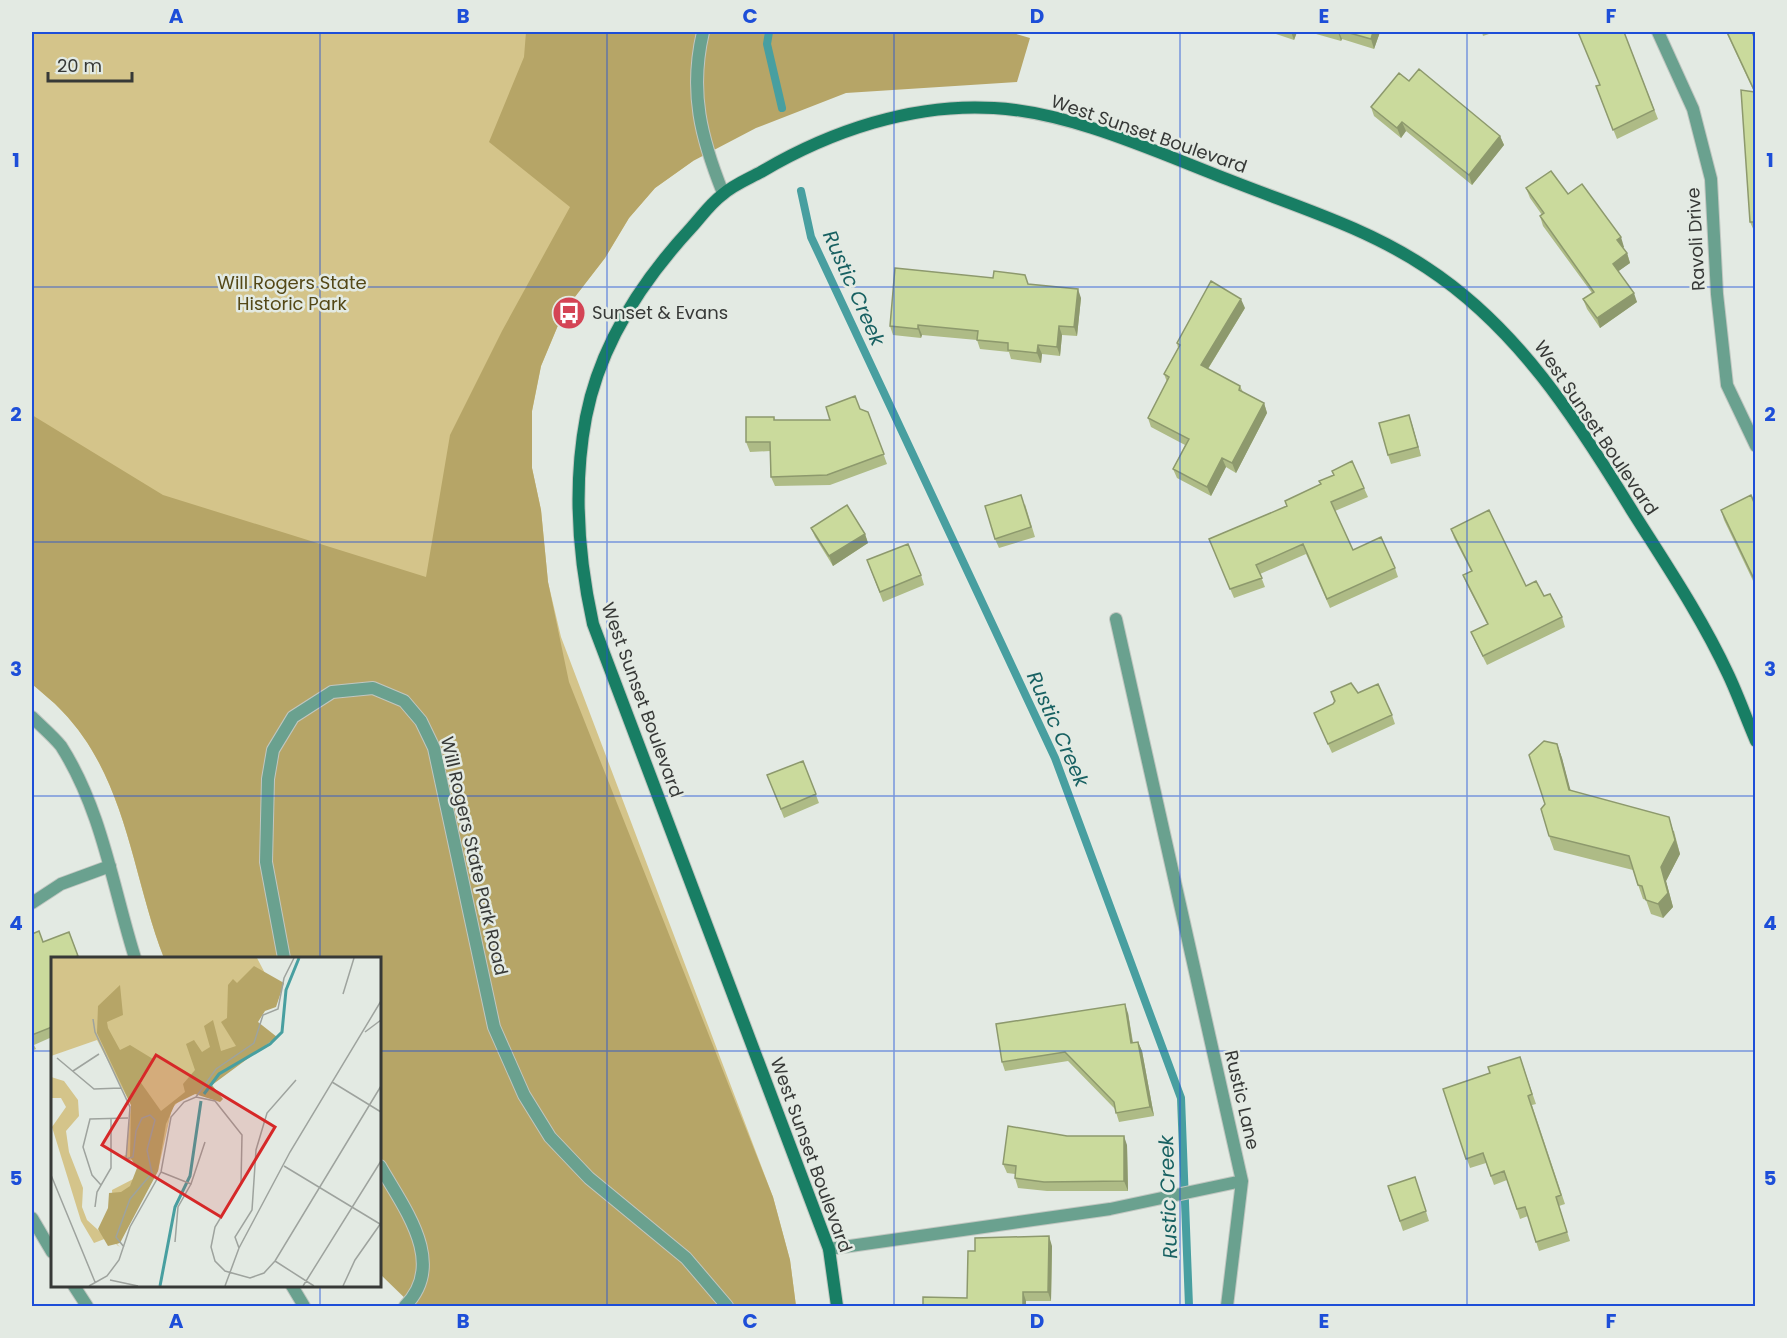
<svg xmlns="http://www.w3.org/2000/svg" width="1787" height="1338" font-family="Poppins,sans-serif">
<rect width="100%" height="100%" fill="#e3eae3"/>
<!-- green -->
<path fill="#d4c48a" d="M32,32H691L693,161L655,188L629,218L605,258L564,311L541,366L532,411V468L541,510L548,582L561,637L773,1197L790,1260L796,1306L380,1093V958H164C132,876 127,778 62,711C53,701 42,693 32,684Z"/>
<!-- forest -->
<path fill="#b6a567" d="M526,32H1009L1030,38L1017,82L846,93L756,128L693,161L655,188L629,218L605,258L564,311L541,366L532,411V468L541,510L548,582L569,682L773,1197L790,1260L796,1306H413L380,1274V958H164C132,876 127,778 62,711C53,701 42,693 32,684V415L163,495L426,577L450,435L502,331L570,207L489,142L524,57Z"/>
<g fill="none" stroke-linecap="round" stroke-linejoin="round">
<!-- stream -->
<path stroke="#489fa0" stroke-width="8" d="M769,32L767,44L782,108
M801,191L811,237L1055,758L1181,1098L1189,1306"/>
<defs>
<path id="street" d="M703,32C689,92 701,138 723,193
M1658,32L1693,109L1711,179L1717,294L1727,385L1756,446
M32,717C41,726 53,736 61,746C102,810 113,888 135,958
M32,903L61,884L110,866
M284,958L266,862L268,779L273,750L293,717L332,692L373,688L404,701L421,721L434,748L494,1027L524,1095L550,1137L589,1178L686,1258L727,1306
M380,1166C403,1207 448,1263 405,1306
M32,1218L52,1252
M829,1249L1110,1209L1242,1181L1116,619
M74,1286L87,1306
M292,1286L304,1306
M1227,1306L1242,1181"/>
<path id="secondary" d="M837,1306L829,1249L593,624C578,556 573,486 586,417C600,345 642,281 691,228C701,217 710,204 722,195C733,185 748,179 761,172C830,131 913,103 994,108C1073,112 1163,155 1237,183C1301,208 1369,229 1427,268C1517,327 1576,419 1631,509C1665,563 1701,616 1728,674C1738,695 1746,718 1756,741"/>
</defs>
<!-- street casing -->
<use href="#street" stroke="#c1c7c1" stroke-width="14"/>
<!-- secondary casing -->
<use href="#secondary" stroke="#c1c7c1" stroke-width="14"/>
<!-- street -->
<use href="#street" stroke="#6aa18f" stroke-width="12"/>
<!-- secondary -->
<use href="#secondary" stroke="#187e64" stroke-width="12"/>
</g>
<!-- wall -->
<path fill="#aebb86" d="M1270,32H1297L1294,40Z
M1309,32H1380L1374,49L1342,39L1341,41Z
M1482,32H1495L1483,36Z
M1624,32L1658,119L1617,139L1596,86L1599,85Z
M1726,32H1752L1755,40V233L1750,222L1754,92Z
M1409,81L1500,136L1504,145L1472,185L1406,131L1401,138L1374,116L1371,107Z
M1526,188L1568,194L1624,247L1622,248L1627,253L1630,263L1618,271L1637,302L1600,328L1587,309L1583,299L1592,293L1543,226L1540,216L1542,215L1530,198Z
M1029,284L1081,298L1077,336L1062,335L1060,356L1042,354L1041,363L1011,359L1009,352L980,349L977,340L922,335L921,338L893,335L890,326Z
M1245,308L1208,369L1240,386L1243,392L1264,403L1267,413L1236,473L1226,467L1211,496L1177,478L1173,469L1185,445L1151,427L1148,418L1167,382L1164,374L1178,348L1177,343Z
M860,409L868,412L887,464L830,485L775,486L771,477L770,451L750,452L746,442L774,417L775,420H830Z
M1409,415L1421,456L1391,464L1388,455Z
M1321,484L1364,488L1368,497L1335,511L1353,550L1395,568L1398,577L1330,608L1306,554L1260,574L1265,587L1234,598L1209,539L1287,506L1285,501Z
M1025,504L1035,537L999,548L995,539Z
M1755,505V585L1724,520L1721,510Z
M811,528L865,534L868,543L833,566L815,537Z
M1451,529L1526,586L1544,596L1562,617L1565,627L1487,665L1475,641L1471,632L1487,624L1467,585L1463,575L1471,571L1454,538Z
M867,560L921,575L924,585L883,602Z
M1331,692L1358,693L1392,715L1395,724L1332,753L1314,713L1333,704L1334,702Z
M1557,744L1562,758L1570,790L1674,831L1680,854L1666,881L1673,907L1663,918L1651,914L1646,900L1643,899L1633,870L1554,850L1549,836L1545,804Z
M803,761L819,803L784,818L767,775Z
M69,932L79,958H52V1037L34,1045L36,1049L32,1051V934L43,942Z
M1128,1013L1133,1042H1138L1142,1051L1154,1116L1119,1122L1115,1109L1068,1061L1005,1071L1002,1062Z
M1520,1057L1536,1104L1532,1105L1565,1204L1559,1206L1570,1241L1539,1251L1528,1216L1520,1219L1507,1180L1494,1185L1486,1163L1470,1168L1443,1089L1490,1073Z
M1067,1136L1127,1145L1128,1191H1047L1018,1188L1015,1178V1174L1007,1173L1003,1164Z
M1415,1177L1429,1221L1403,1231L1388,1186Z
M1052,1246L1051,1301H1026V1306H923L967,1298Z"/>
<!-- shaded-wall -->
<path fill="#8d996d" d="M1291,32H1297L1294,40Z
M1338,32H1339L1342,39L1341,41Z
M1373,32H1380L1374,49L1371,39Z
M1402,122L1406,131L1401,138L1397,128Z
M1500,136L1504,145L1472,185L1469,175Z
M1621,237L1624,247L1620,249L1617,240Z
M1627,253L1630,263L1616,273L1613,264Z
M1078,289L1081,298L1077,336L1074,327Z
M1634,293L1637,302L1600,328L1597,318Z
M1241,299L1245,308L1204,375L1201,365Z
M918,325L922,335L921,338L918,329Z
M1059,326L1062,335L1060,356L1057,347Z
M1038,345L1042,354L1041,363L1037,353Z
M1264,403L1267,413L1236,473L1232,463Z
M1409,415L1412,424L1421,456L1418,447Z
M1222,458L1226,467L1211,496L1207,487Z
M865,534L868,543L833,566L829,556Z
M1557,744L1562,758L1574,803L1569,790Z
M1669,817L1680,854L1666,881L1673,907L1663,918L1658,904L1661,867Z
M1125,1004L1128,1013L1134,1052L1131,1043Z
M1138,1042L1142,1051L1154,1116L1150,1107Z
M1124,1136L1127,1145L1128,1191L1124,1181Z
M1049,1236L1052,1246L1051,1301L1048,1292Z
M1023,1292L1026,1301V1306H1023Z"/>
<!-- building -->
<path fill="#cada9c" stroke="#8d996d" stroke-width="1.5" d="M1346,32H1373L1371,39Z
M1578,32H1624L1654,110L1613,130L1596,86L1600,85Z
M1727,32H1752L1755,40V222H1750L1741,90L1755,92Z
M1419,69L1500,136L1469,175L1402,122L1397,128L1371,107L1399,73L1409,81Z
M1551,171L1568,194L1582,184L1621,237L1617,240L1627,253L1613,264L1634,293L1597,318L1583,299L1594,292L1540,216L1544,213L1526,188Z
M895,268L993,278L994,271L1025,275L1028,284L1078,289L1074,327L1059,326L1057,347L1038,345L1037,353L1008,350V343L977,340L978,331L918,325V329L890,326Z
M1211,281L1241,299L1201,365L1240,386L1239,390L1264,403L1232,463L1222,458L1207,487L1173,469L1189,439L1148,418L1169,377L1164,374L1180,345L1177,343Z
M855,396L860,409L868,412L884,454L827,475L771,477L770,442H746V417H774V420H830L826,407Z
M1409,415L1418,447L1388,455L1379,423Z
M1352,461L1364,488L1331,502L1353,550L1381,537L1395,568L1327,599L1303,544L1256,565L1262,578L1230,589L1209,539L1287,506L1285,501L1321,484L1319,481L1334,475L1332,471Z
M1021,495L1031,527L995,539L985,506Z
M1751,495L1755,505V581L1721,510Z
M847,505L865,534L829,556L811,528Z
M1489,510L1526,586L1536,581L1544,596L1550,594L1562,617L1483,656L1471,632L1488,624L1463,575L1472,571L1451,529Z
M908,544L921,575L880,592L867,560Z
M1351,683L1358,693L1378,684L1392,715L1328,744L1314,713L1333,704L1335,701L1331,692Z
M1544,741L1557,744L1569,790L1669,817L1675,840L1661,867L1668,893L1658,904L1646,900L1642,886L1638,885L1629,856L1549,836L1541,809L1545,804L1529,755Z
M803,761L816,794L781,809L767,775Z
M39,931L43,942L69,932L78,956L72,958H52V1027L32,1035V934Z
M1125,1004L1131,1043L1138,1042L1150,1107L1116,1113L1114,1102L1065,1052L1002,1062L996,1024Z
M1520,1057L1532,1094L1528,1096L1561,1195L1556,1197L1567,1232L1536,1242L1525,1207L1517,1209L1504,1171L1491,1176L1483,1153L1466,1159L1443,1089L1490,1073L1488,1067Z
M1008,1126L1067,1136H1124V1181L1044,1182L1015,1178L1016,1166L1003,1164Z
M1415,1177L1426,1211L1400,1221L1388,1186Z
M1049,1236L1048,1292H1023V1306H923V1297L967,1298L968,1251H975V1238Z"/>
<!-- grid -->
<path fill="none" stroke="#1d4ed8" stroke-width="1.5" stroke-opacity="0.55" d="M320,32V958M607,32V1306M894,32V1306M1180,32V1306M1467,32V1306M32,287H1756M32,542H1756M32,796H1756M32,1051H52M380,1051H1756M320,1286V1306"/>
<!-- icons -->
<defs>
<symbol id="bus-disc" viewBox="-11 -11 22 22"><circle r="9.5" fill="#d44455" stroke="#e3eae3"/><path d="M-5-6H5V4H4V6H2V4H-2V6H-4V4H-5ZM-3.5-4V0h7V-4ZM-3.5 1.2v1.5H-2V1.2ZM2 1.2v1.5H3.5V1.2Z" fill="#fff"/></symbol>
</defs>
<g fill-rule="evenodd">
<use href="#bus-disc" x="550" y="294" width="38" height="38"/>
</g>
<g text-anchor="middle" stroke-width="5" stroke-linejoin="round" paint-order="stroke">
<!-- street labels -->
<g font-size="18" fill="#373937" stroke="#e3eae3">
<text transform="translate(1149 134) rotate(19)" y="6">West Sunset Boulevard</text>
<text transform="translate(1696 239) rotate(-93)" y="6">Ravoli Drive</text>
<text transform="translate(1596 428) rotate(56)" y="6">West Sunset Boulevard</text>
<text transform="translate(642 700) rotate(70)" y="6">West Sunset Boulevard</text>
<text transform="translate(474 856) rotate(77)" y="6">Will Rogers State Park Road</text>
<text transform="translate(1242 1100) rotate(77)" y="6">Rustic Lane</text>
<text transform="translate(811 1155) rotate(70)" y="6">West Sunset Boulevard</text>
</g>
<!-- park labels -->
<g font-size="18" fill="#544817" stroke="#e3eae3">
<text x="292" y="289">Will Rogers State<tspan x="292" dy="21">Historic Park</tspan></text>
</g>
<!-- poi labels -->
<g font-size="18" fill="#373937" stroke="#e3eae3" text-anchor="start">
<text x="592" y="319">Sunset &amp; Evans</text>
</g>
<!-- water labels -->
<g font-size="20" font-style="italic" fill="#186162" stroke="#e3eae3">
<text transform="translate(854 288) rotate(66)" y="7">Rustic Creek</text>
<text transform="translate(1058 729) rotate(66)" y="7">Rustic Creek</text>
<text transform="translate(1168 1197) rotate(-92)" y="7">Rustic Creek</text>
</g>
</g>
<!-- overview -->
<g transform="translate(51 957)">
<rect width="330" height="330" fill="#e3eae3"/>
<path d="M0,1H206L216,20L205,75L144,137L130,142L121,151L107,214L66,287L69,290L66,288L64,285L61,233L94,216L83,202L77,204L72,199L75,198L80,148L46,83L0,99ZM0,120L13,124L27,143L28,159L15,174L18,195L32,231L31,250L36,263L56,281L43,286L30,264L1,170L15,150L10,141H0Z" fill="#d4c48a"/>
<path d="M203,9L233,26L225,50L214,54L207,65L226,80L161,128L172,142L169,145L144,137L124,147L115,167L107,214L69,286L57,289L47,272L57,251L58,236L70,235L79,229L86,211L79,200L80,148L46,76L47,49L69,28L72,58L56,65L57,71L69,93L79,88L102,102L88,123L110,154L134,135L132,127L144,113L135,87L143,83L151,95L159,90L153,69L162,63L170,94L185,89L170,65L176,61L177,28L182,22L186,26Z" fill="#b6a567"/>
<path fill="none" stroke="#489fa0" stroke-width="3" d="M153,137L168,117L219,87L231,75L235,33L248,1M109,329L124,250L139,219L150,144"/>
<path fill="none" stroke="#9ea39e" stroke-width="1.5" d="M292,37L303,1M42,62L44,75L79,150L75,202L82,200L85,174L91,161L99,158L104,163L96,193L101,216L79,242L65,280L73,290M314,75L330,63M6,101L43,132L70,131M22,114L48,97M281,125L330,155M145,140L165,112L203,86L212,58L227,52L233,21L243,1M233,209L329,267M110,215L140,227L154,185M0,218L44,325M50,228L41,218L32,190L39,162L77,161M44,250L46,235L60,211V161M124,285L127,250L140,227M188,291L184,280L201,253L205,193L216,156L245,123M224,304L263,329M59,323L87,329M38,329L56,319L68,303L79,270L110,215L120,160L133,145L145,140L164,144L191,178L190,227L164,270L160,290L164,304L174,314L199,321L213,316L224,304L330,129M174,329L188,291L239,195L330,44M252,329L330,204M292,329L304,303L330,266"/>
<path fill="#d62828" fill-opacity="0.15" stroke="#d62828" stroke-width="3" d="M105,98L224,170L170,260L51,188Z"/>
<rect width="330" height="330" fill="none" stroke="#373937" stroke-width="3"/>
</g>
<!-- border -->
<rect width="1787" height="1338" fill="none" stroke="#e3eae3" stroke-width="66"/>
<!-- scale -->
<path d="M48 72v9h84v-9" fill="none" stroke="#373937" stroke-width="3"/>
<text x="57" y="72" font-size="18" fill="#373937" stroke="#e3eae3" stroke-width="4.5" paint-order="stroke">20 m</text>
<rect x="33" y="33" width="1721" height="1272" fill="none" stroke="#1d4ed8" stroke-width="2"/>
<g font-size="20" text-anchor="middle" font-weight="bold" fill="#1d4ed8">
<text x="176" y="23">A</text>
<text x="463" y="23">B</text>
<text x="750" y="23">C</text>
<text x="1037" y="23">D</text>
<text x="1324" y="23">E</text>
<text x="1611" y="23">F</text>
<text x="16" y="167">1</text>
<text x="1770" y="167">1</text>
<text x="16" y="421">2</text>
<text x="1770" y="421">2</text>
<text x="16" y="676">3</text>
<text x="1770" y="676">3</text>
<text x="16" y="930">4</text>
<text x="1770" y="930">4</text>
<text x="16" y="1185">5</text>
<text x="1770" y="1185">5</text>
<text x="176" y="1328">A</text>
<text x="463" y="1328">B</text>
<text x="750" y="1328">C</text>
<text x="1037" y="1328">D</text>
<text x="1324" y="1328">E</text>
<text x="1611" y="1328">F</text>
</g>
</svg>
